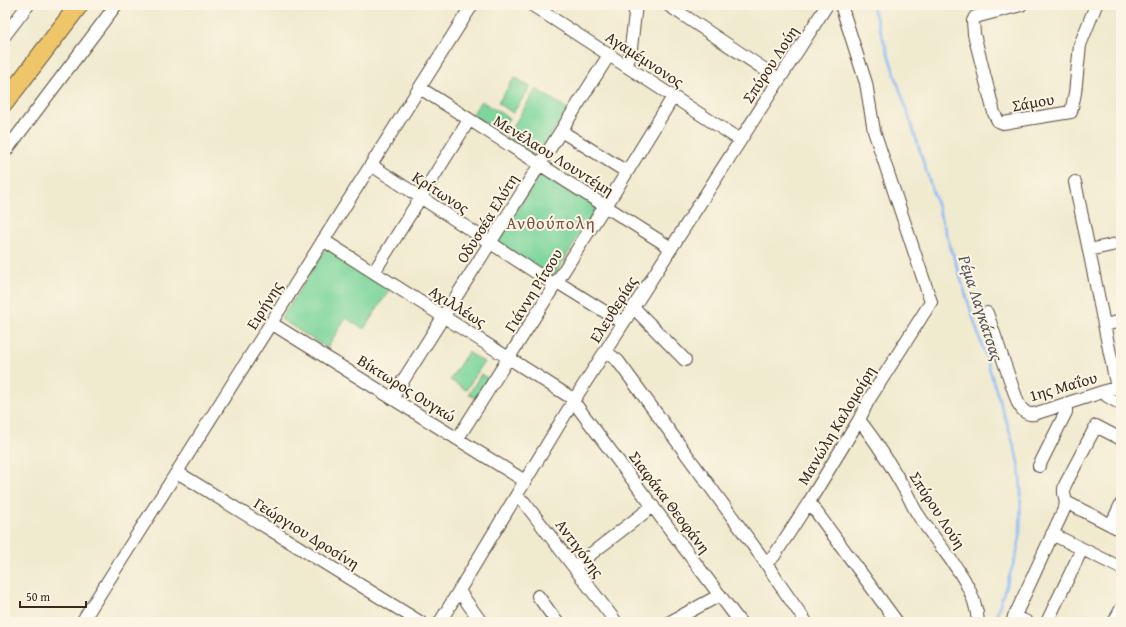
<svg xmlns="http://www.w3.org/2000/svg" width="1126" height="627" font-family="'Gentium Book Plus',serif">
<rect width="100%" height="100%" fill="#fcf5e5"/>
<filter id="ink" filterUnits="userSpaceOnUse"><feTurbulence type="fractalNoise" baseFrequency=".025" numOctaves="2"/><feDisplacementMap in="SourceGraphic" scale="8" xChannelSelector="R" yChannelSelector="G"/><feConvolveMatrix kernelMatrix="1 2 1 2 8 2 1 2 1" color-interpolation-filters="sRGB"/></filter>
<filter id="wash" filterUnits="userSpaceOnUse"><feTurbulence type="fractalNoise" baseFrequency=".012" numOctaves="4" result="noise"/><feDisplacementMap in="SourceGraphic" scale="16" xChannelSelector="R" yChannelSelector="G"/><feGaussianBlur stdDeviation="0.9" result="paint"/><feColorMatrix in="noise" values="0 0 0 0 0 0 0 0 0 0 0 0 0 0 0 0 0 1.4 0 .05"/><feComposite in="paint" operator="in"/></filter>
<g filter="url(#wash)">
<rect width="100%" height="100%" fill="#f0eacf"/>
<!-- green -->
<path fill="#7ed69c" stroke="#5c805d" d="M515,77L530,87L513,113L498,103Z
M536,89L568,109L537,158L506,138Z
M481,101L509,118L500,132L472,115Z
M541,172L597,207L552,279L496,244Z
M327,247L391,287L364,329L346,318L327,348L281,319Z
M468,352L484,362L466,390L450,380Z
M481,374L491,380L478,400L469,394Z"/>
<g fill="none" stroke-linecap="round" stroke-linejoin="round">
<!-- stream -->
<path stroke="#89b9f5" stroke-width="2.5" d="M872,5L918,145L1015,449L1019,466L1021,488L1020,538L1016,556L994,622"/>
</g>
</g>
<g filter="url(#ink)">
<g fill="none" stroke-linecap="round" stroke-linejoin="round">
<defs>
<path id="minor" d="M532,5L740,140
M668,5L779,79
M1021,5L979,16L975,17L973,21L974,34L994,113L998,121L1003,123L1071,112L1075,93L1080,45L1096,5
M5,35L28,5
M626,66L630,56L636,5
M420,88L671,248
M561,131L627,172
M5,152L116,5
M371,165L555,285
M1075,182L1117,388
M323,240L570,397L740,622
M1089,250L1121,243
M374,272L469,120
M557,282L623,323
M633,307L685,360
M987,313L1018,403C1022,410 1026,415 1034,414L1121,386
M271,323L525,481
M1105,325L1121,321
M605,351L618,361L766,563L780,585L806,622
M1104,392L1107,396L1121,404
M392,398L609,55
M859,420C877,442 892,467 906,492C910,499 913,507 917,513C938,547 976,581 978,622
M458,438L601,212L609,201L673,97
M1039,466L1066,412V404
M177,472L420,622
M516,497L524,502L616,622
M809,502L897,622
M1066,502L1121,530
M1111,525L1121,504
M1052,534L1121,568
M766,563L774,556L809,502L859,420L868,401L931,302L874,131L866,83L841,5
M574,567L653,506
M459,591L481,622
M538,596L557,622
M1014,616L1027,622
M82,622L472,5
M440,622L574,400L827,5
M670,622L720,595
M1012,622L1065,507C1068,498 1061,495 1065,485L1096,426L1121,439
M1047,622L1082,549
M1114,622L1121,609"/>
<path id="highway" d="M5,102L79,5"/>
</defs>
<!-- minor casing -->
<use href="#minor" stroke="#564739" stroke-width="14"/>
<!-- highway casing -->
<use href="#highway" stroke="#564739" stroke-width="20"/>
<!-- minor -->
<use href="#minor" stroke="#fff" stroke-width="12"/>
<!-- highway -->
<use href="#highway" stroke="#eec569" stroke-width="18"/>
</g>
</g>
<g text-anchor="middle" stroke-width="4" stroke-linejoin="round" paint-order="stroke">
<!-- street labels -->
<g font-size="16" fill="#3b2a1e" stroke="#fcf5e5">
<text transform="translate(645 59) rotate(33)" y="6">Αγαμέμνονoς</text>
<text transform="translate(770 64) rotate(-57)" y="6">Σπύρου Λούη</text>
<text transform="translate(1033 102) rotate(-10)" y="6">Σάμου</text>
<text transform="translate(554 155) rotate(32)" y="6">Μενέλαου Λουντέμη</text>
<text transform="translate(441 192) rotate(33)" y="6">Κρίτωνος</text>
<text transform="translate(487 218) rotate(-58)" y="6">Οδυσσέα Ελύτη</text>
<text transform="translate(533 290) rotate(-58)" y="6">Γιάννη Ρίτσου</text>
<text transform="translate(264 305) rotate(-58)" y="6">Ειρήνης</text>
<text transform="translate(458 306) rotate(32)" y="6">Αχιλλέως</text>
<text transform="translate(613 309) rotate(-58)" y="6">Ελευθερίας</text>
<text transform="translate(1063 386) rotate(-16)" y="6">1ης Μαΐου</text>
<text transform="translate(407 388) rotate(32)" y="6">Βίκτωρος Ουγκώ</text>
<text transform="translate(836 425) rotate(-59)" y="6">Μανώλη Καλομοίρη</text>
<text transform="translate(670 502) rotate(53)" y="6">Σιαφάκα Θεοφάνη</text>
<text transform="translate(938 510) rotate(57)" y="6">Σπύρου Λούη</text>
<text transform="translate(307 533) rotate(32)" y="6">Γεώργιου Δροσίνη</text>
<text transform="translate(580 548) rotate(53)" y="6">Αντιγόνης</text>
</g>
<!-- neighbourhood labels -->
<g font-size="17" letter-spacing="1" fill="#795347" stroke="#fcf5e5">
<text x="551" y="229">Ανθούπολη</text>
</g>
<!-- water labels -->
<g font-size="17" font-style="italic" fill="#52555e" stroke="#fcf5e5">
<text transform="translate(981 308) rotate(72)" y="6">Ρέμα Λαγκάτσας</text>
</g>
</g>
<!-- margin -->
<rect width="1126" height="627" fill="none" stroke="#fcf5e5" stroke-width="20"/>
<!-- scale -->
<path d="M20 601v6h66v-6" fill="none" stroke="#3b2a1e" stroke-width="2"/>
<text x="26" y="601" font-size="12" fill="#3b2a1e" stroke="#fcf5e5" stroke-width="3" paint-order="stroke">50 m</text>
</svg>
